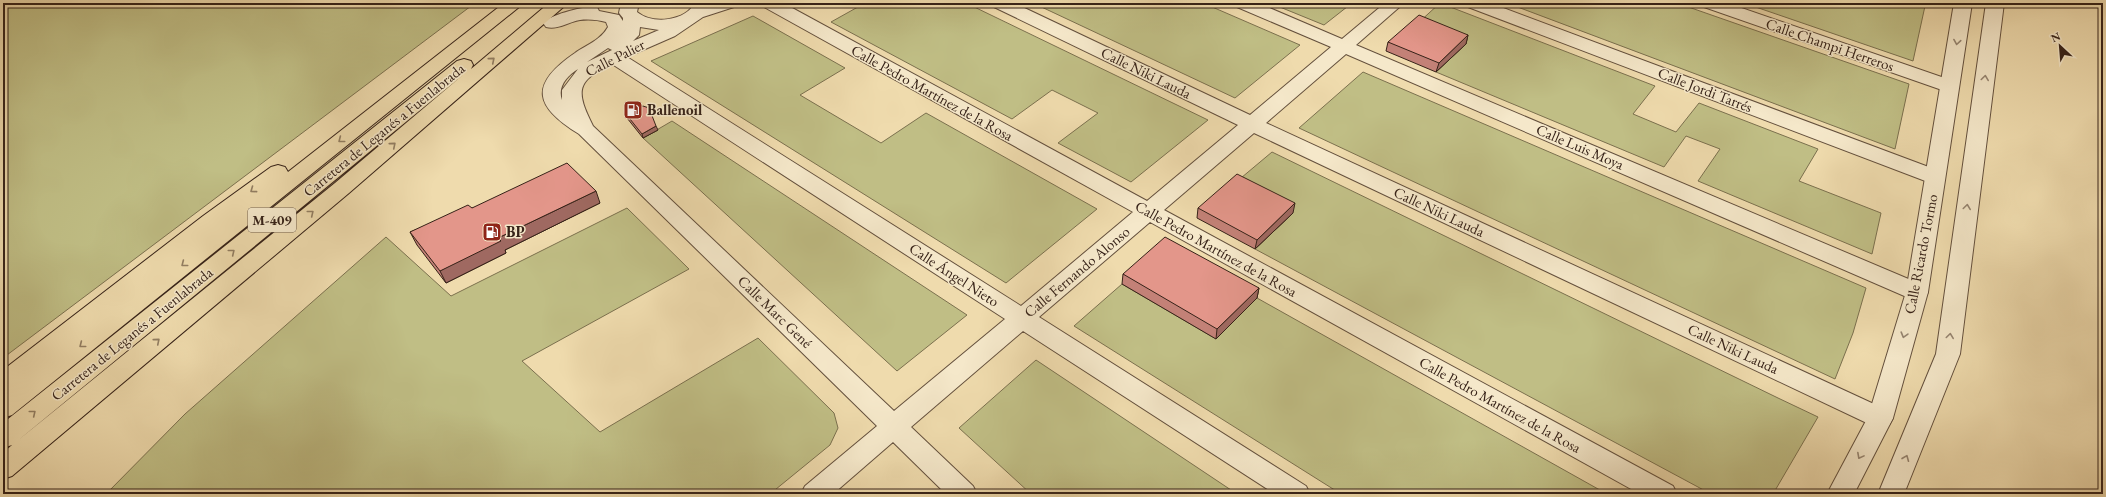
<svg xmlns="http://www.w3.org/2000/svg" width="2106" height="497" font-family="'EB Garamond',serif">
<rect width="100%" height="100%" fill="#efdbad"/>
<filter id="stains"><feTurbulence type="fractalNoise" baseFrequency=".005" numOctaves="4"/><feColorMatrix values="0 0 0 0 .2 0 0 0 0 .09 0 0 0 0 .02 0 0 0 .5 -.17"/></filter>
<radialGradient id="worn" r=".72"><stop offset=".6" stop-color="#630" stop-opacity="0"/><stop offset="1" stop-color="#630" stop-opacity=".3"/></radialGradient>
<!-- green -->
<path fill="#c0be85" stroke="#7b704e" d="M3,3H475L3,358Z
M865,3H966L1208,120L1131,182L1058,143L1098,113L1052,90L1012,119L831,22Z
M1033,3H1203L1300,45L1235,98Z
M1270,3H1352L1324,25Z
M1440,3L1655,86L1633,114L1676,132L1699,103L1818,149L1799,181L1881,213L1872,254L1698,181L1720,149L1686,136L1664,167L1436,72L1417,24Z
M1507,3H1677L1909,84L1895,149Z
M1744,3H1914L1925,6L1913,61Z
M753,16L845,68L800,95L881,143L926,113L1097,209L1006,283L651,61Z
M1363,72L1866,288L1853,333L1835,379L1299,128Z
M672,121L967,315L897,371L643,138Z
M1272,152L1778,398L1818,417L1773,494H1711L1255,249L1293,213L1235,183Z
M627,208L689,269L522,361L600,432L758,338L834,413L838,428L830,445L770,494H106L185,414L386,237L451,296Z
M1122,284L1216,339L1257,298L1607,494H1341L1074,326Z
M1036,360L1237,494H1031L959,428Z"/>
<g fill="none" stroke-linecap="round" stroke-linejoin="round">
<defs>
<path id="minor" d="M621,3H639L637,12C653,25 685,21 695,3H737L734,7L703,17L675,36L627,57L1021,306L1133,212L764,7L761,3H783L1147,201L1238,125L994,7L991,3H1014L1250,115L1331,47L1237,7L1234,3H1258L1342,39L1385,3H1404L1356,45L1925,286L1928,292L1925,298L1917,300L1909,298L1346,54L1266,123L1889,411L1893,418L1889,425L1880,428L1871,425L1254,133L1164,210L1673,486L1677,494H1640L1150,222L1039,317L1306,486L1310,494H1275L1023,331L911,427L973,486L977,494H946L893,442L833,494H801L805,486L877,426L579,134C535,107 528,85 575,53C586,45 601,40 608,27L606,22C599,20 588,19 580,20C568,22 558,30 546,27L543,23C549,15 587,5 597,7L599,11L619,15L623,21V18L619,13ZM640,27L659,30L633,41L639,35ZM608,48L612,50L587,62ZM612,64L1005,319L894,411L593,126C576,92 575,81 612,64ZM578,69L562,90V100C557,87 567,76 578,69Z
M1465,3H1490L1942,172L1945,177L1942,182L1935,184L1928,182L1468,7Z
M1701,3H1727L1956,82L1958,86L1956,90L1949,92L1942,90L1704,7Z"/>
<path id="tertiary" d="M1954,3H1972L1928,292L1893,418L1854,494H1827L1868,417L1906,292Z
M1986,3H2004L1960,354L1904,494H1878L1936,354Z"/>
<path id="trunk" d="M504,3H524L12,415L3,418V394L6,392L3,393V370L203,216L271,167L278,165L285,167L288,172Z
M549,3H568L349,193L12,476L3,479V453L12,445L3,448V423L457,61L464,59L471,61L473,65L471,69ZM463,75L335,183L16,442Z"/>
</defs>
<!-- minor casing -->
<use href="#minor" stroke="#64503d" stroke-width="2"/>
<!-- tertiary casing -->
<use href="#tertiary" stroke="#64503d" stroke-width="2"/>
<!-- trunk casing -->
<use href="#trunk" stroke="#362218" stroke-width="2"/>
<!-- minor -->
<use href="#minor" fill="#f5e8ca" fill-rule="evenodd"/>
<!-- tertiary -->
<use href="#tertiary" fill="#f5e8ca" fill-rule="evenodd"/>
<!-- trunk -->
<use href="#trunk" fill="#efdbad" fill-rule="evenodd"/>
</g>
<!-- wall -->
<path fill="#c38177" stroke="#362218" d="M1468,35L1466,44L1436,72L1386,51L1388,42Z
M626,114L658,130L643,138L627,118Z
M600,203L505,250L506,253L446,283L417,245L410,232L472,208Z
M1198,208L1293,213L1255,249L1197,218Z
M1123,274L1259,288L1257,298L1216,339L1122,284Z"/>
<!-- shaded-wall -->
<path fill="#9f6961" stroke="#362218" d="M1468,35L1466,44L1436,72L1439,63Z
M656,126L658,130L643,138L642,134Z
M596,191L600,203L505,250L506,253L446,283L440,271L498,238Z
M1295,203L1293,213L1255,249L1257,240Z
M1259,288L1257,298L1216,339L1217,329Z"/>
<!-- building -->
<path fill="#e3968a" stroke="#362218" d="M1419,15L1468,35L1439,63L1388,42Z
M643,106L649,108L656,126L642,134L626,114L634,108Z
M567,163L596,191L498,238L501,241L440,271L410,232L468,205L472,208Z
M1237,174L1295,203L1257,240L1198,208Z
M1165,237L1259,288L1217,329L1123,274Z"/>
<!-- one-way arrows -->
<defs><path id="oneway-chevron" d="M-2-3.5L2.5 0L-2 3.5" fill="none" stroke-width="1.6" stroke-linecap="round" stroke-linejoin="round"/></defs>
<g stroke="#968571">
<use href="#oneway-chevron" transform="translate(1957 42) rotate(99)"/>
<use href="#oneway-chevron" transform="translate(1985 78) rotate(-82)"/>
<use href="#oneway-chevron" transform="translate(1967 207) rotate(-82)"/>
<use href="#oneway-chevron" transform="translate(1904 335) rotate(106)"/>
<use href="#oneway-chevron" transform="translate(1950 336) rotate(-82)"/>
<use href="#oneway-chevron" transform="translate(1860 456) rotate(118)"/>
<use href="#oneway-chevron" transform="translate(1906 458) rotate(-68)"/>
</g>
<g stroke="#927e62">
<use href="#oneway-chevron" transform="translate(492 60) rotate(-40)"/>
<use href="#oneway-chevron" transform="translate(341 140) rotate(142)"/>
<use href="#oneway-chevron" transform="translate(393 145) rotate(-40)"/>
<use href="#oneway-chevron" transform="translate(253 190) rotate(144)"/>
<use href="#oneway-chevron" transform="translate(311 213) rotate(-39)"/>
<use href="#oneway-chevron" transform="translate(232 252) rotate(-39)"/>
<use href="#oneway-chevron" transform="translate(184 264) rotate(142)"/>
<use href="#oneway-chevron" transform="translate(157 341) rotate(-40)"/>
<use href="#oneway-chevron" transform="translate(82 345) rotate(142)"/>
<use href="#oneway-chevron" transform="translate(33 413) rotate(-39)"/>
</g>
<!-- icons -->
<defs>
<symbol id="fuel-square" viewBox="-11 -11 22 22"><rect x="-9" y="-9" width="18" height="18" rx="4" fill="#8f2418" stroke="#f5e8ca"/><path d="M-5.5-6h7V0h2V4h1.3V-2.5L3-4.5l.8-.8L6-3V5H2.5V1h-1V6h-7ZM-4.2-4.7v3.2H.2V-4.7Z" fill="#fff"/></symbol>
</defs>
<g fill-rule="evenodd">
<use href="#fuel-square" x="622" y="99" width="22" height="22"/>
<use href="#fuel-square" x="481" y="221" width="22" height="22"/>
</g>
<g text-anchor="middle" stroke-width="3" stroke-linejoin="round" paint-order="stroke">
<!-- shield labels -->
<rect fill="#f5e8ca" stroke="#6f5d4d" stroke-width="1" x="248" y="208" width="48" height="24" rx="3"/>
<g font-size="14" font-weight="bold" fill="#362218">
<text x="272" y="225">M-409</text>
</g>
<!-- street labels -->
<g font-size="15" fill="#362218" stroke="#f5e8ca">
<text transform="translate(1830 45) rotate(19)" y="5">Calle Champi Herreros</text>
<text transform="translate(615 58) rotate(-27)" y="5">Calle Palier</text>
<text transform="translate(1146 73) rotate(26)" y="5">Calle Niki Lauda</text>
<text transform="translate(1705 90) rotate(21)" y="5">Calle Jordi Tarrés</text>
<text transform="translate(932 93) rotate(29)" y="5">Calle Pedro Martínez de la Rosa</text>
<text transform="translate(384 130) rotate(-39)" y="5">Carretera de Leganés a Fuenlabrada</text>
<text transform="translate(1580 147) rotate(23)" y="5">Calle Luis Moya</text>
<text transform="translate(1439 212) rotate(25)" y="5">Calle Niki Lauda</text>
<text transform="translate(1216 249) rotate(29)" y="5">Calle Pedro Martínez de la Rosa</text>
<text transform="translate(1921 254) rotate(-79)" y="5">Calle Ricardo Tormo</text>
<text transform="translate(1077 272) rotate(-40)" y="5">Calle Fernando Alonso</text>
<text transform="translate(954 275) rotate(33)" y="5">Calle Ángel Nieto</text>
<text transform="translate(775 312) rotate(44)" y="5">Calle Marc Gené</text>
<text transform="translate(132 334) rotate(-39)" y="5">Carretera de Leganés a Fuenlabrada</text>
<text transform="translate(1733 349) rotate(25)" y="5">Calle Niki Lauda</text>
<text transform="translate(1500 405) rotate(29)" y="5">Calle Pedro Martínez de la Rosa</text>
</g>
<!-- poi labels -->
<g font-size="15" font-weight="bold" fill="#362218" stroke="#f5e8ca" text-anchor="start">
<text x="647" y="115">Ballenoil</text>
<text x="506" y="237">BP</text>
</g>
</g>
<!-- margin -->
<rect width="2106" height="497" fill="none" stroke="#efdbad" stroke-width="16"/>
<rect x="4" y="4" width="2098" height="489" fill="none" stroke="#362218" stroke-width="2"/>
<rect x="8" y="8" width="2090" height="481" fill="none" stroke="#362218"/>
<!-- north arrow -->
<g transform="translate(2060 46) rotate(334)" stroke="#f5e8ca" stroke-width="3" paint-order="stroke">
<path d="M0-3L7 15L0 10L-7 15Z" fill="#362218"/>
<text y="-6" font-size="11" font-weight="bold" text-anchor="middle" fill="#362218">N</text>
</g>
<rect width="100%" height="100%" filter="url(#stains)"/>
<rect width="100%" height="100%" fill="url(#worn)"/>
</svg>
